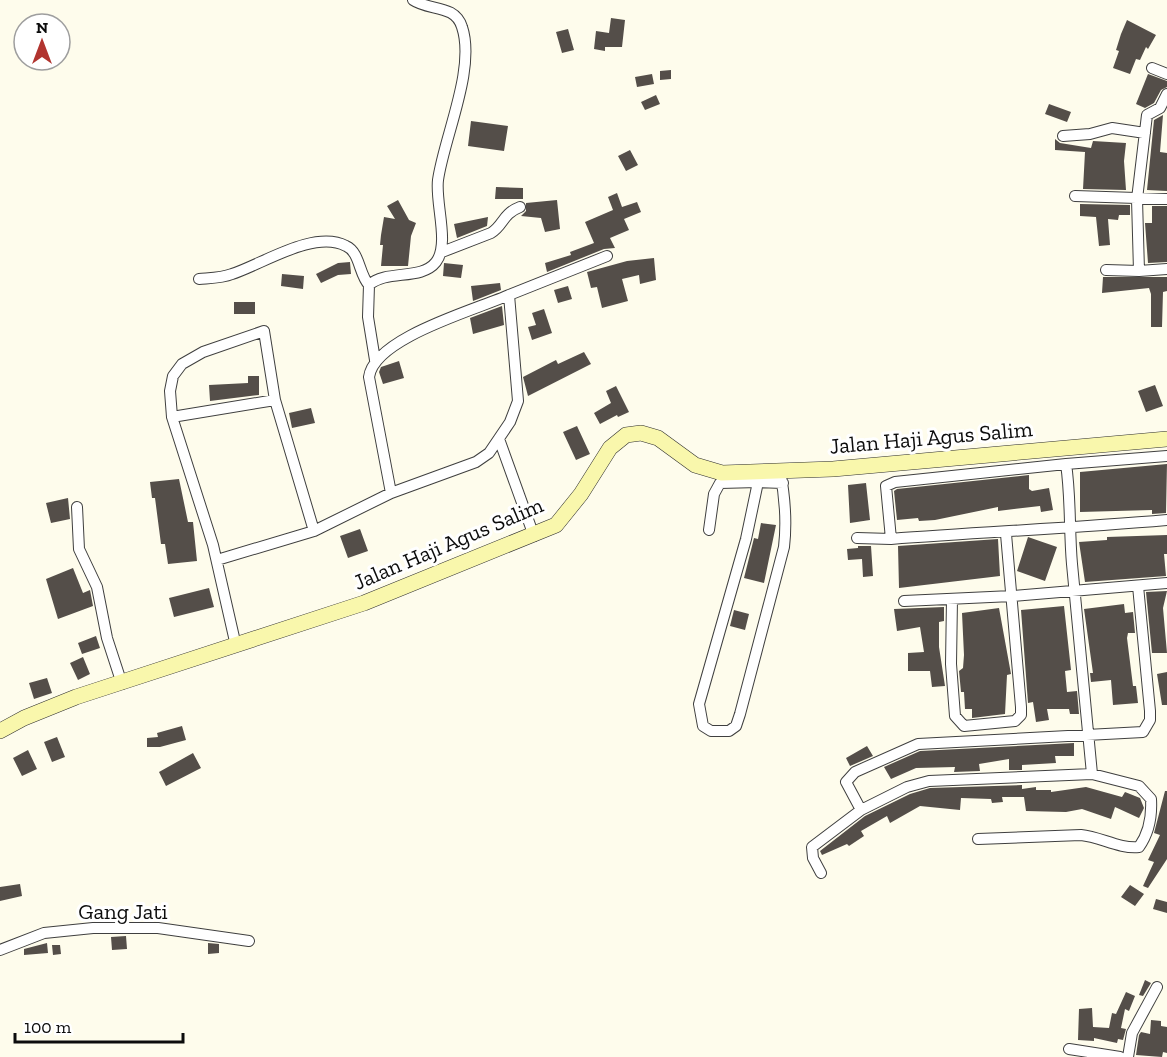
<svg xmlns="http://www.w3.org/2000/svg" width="1167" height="1057" font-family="'Zilla Slab',serif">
<rect width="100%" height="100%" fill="#fefcec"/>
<!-- building -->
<path fill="#544e49" d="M611,18L625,20L622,47H605V51L594,49L596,31L609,33Z
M1127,20L1156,35L1148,49L1146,47L1140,60L1136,59L1130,74L1113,68L1119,51L1116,50L1121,34Z
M568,29L574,50L562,53L556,32Z
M671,70V79L660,80V71Z
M652,74L654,84L637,87L635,77Z
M1148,74L1167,81V87L1161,90L1154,103L1145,108L1136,104Z
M656,95L660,104L645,110L641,102Z
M1049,104L1071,112L1067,122L1045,114Z
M1163,115L1160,152L1167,153V191L1147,190L1154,120Z
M471,121L508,126L504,151L468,146Z
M1055,139L1060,143L1091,148L1093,141L1126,143L1124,161L1126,190L1083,189L1085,152L1055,150Z
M630,150L638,165L626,171L618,156Z
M496,187L523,188V199H495Z
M617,193L622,207L637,202L641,212L624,219L629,230L610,238L615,248L604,249L547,272L545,263L571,255L570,252L594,243L585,222L613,210L608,197Z
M398,200L409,220L416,223L411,236L408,266H381L383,245H380L381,235L384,217L395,219L387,206Z
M557,200L560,229L545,232L541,218L521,216L526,211V203Z
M1080,204L1130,205V215H1119L1118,220L1108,219L1110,245L1099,246L1096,217L1080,216Z
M1152,206H1167V262L1148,263L1145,223H1152Z
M488,217L487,226L457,238L454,224Z
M654,258L656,280L640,284L639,275L622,279L628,301L602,308L597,287L591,288L587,272L627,261Z
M350,262L351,274L338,275L321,283L316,274L338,263Z
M444,263L463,265L461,278L443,276Z
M282,274L304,276L303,289L281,286Z
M1103,277H1167V291L1163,292L1162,327H1151V294L1149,288L1102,293Z
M500,283L501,290L473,301L471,286Z
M568,286L572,299L558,303L554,290Z
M234,302H255V314H234Z
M502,306L504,325L473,334L470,318Z
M544,309L552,333L532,340L528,327L536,325L532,313Z
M584,352L591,364L528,396L523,377L556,360L558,364Z
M399,361L404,378L383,384L379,372L381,367Z
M248,376H259V395L210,401L209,385L248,383Z
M1155,385L1163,406L1146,412L1138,391Z
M616,386L629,412L618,417L617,415L600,424L594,413L611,403L606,391Z
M311,408L315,423L292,428L289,413Z
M577,426L590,454L576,460L563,432Z
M1167,464L1166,513L1152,514V510L1080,512V472Z
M1029,475V489L1032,491L1049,488L1053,510L1041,512L1040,506L998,511V507L935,520L919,521L918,518L897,520L894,491L897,489Z
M179,479L188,522H193L197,561L168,564L165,544H161L155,498H152L150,482Z
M866,483L870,520L850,523L848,485Z
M68,498L70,519L51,523L46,503Z
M761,523L776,525L764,583L744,578L754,538L758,539Z
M360,529L368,551L348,558L340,536Z
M1167,535V554H1164L1166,576L1085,582L1079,542L1107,540V537Z
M1028,537L1057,547L1045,581L1017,571Z
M998,539L1000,576L899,588L898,546Z
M858,546H871L873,576L863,577L862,559L848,560L847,549L858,548Z
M73,568L83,593L90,590L93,606L58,619L46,579Z
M209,588L214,607L174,617L169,598Z
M1167,591L1163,608L1167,653H1152L1146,592Z
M1124,604L1125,613L1133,612L1135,633H1128L1127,638L1133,686H1136L1138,703L1113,705L1111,680L1091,682L1090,673H1093L1084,609Z
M1064,606L1071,670L1065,671L1067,692L1077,691L1079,714H1070L1069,709H1047L1049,720L1036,722L1033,702L1028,703L1021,610Z
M944,607V621L939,622V647L945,686L932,687L930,671H908V653L924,652L920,627L897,631L894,609Z
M999,608L1011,674L1007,675L1005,714L972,718V709H965L964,692H961L959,671L963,668L964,655L962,613Z
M734,610L749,614L745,630L730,626Z
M96,636L100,648L82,654L78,643Z
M83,657L90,674L78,680L70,663Z
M1167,672V705H1162L1157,674Z
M47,678L52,693L34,699L29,683Z
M182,726L186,740L160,747H147V738L158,737L157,733Z
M57,737L65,757L52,762L44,742Z
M1074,743V756H1055L1056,763L1022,765V770H1009V759L979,764L980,771L954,772L955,767L916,768L891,779L884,767L920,751Z
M867,746L873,756L850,766L846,758Z
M28,750L37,769L22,776L13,758Z
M193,753L201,768L166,786L159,772Z
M1022,785V789L1036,787V790H1051V792L1086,787L1122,797L1125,792L1140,798L1144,808L1139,818L1115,807L1111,819L1082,809L1066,812L1026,811L1024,797H1002L1003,802L992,803L991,799L961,798L960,810L920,806L890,823L887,816L861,831L864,836L849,846L847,844L822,855L820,851L865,816L910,794L930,788Z
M1165,791H1167V859L1148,888L1143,886L1154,862L1148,860L1160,835L1154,833Z
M20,884L22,896L0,901V887Z
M1130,885L1144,894L1135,906L1121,897Z
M1156,899L1167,902V913L1153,909Z
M126,936L127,949L112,950L111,937Z
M47,943L48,953L24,955V949Z
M208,943L219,944V953L208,954Z
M52,945H60L61,954L53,955Z
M1145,980L1151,983L1143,996L1139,995Z
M1126,992L1135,996L1129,1011L1125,1009L1121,1028L1126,1029L1123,1040L1118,1039L1117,1043L1094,1038V1041L1078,1040L1079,1009L1092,1008L1093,1027L1109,1028L1112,1013L1116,1014Z
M1151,1020L1161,1021V1026L1167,1027V1053L1163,1052L1162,1057L1136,1055L1139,1035L1141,1032L1150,1034Z"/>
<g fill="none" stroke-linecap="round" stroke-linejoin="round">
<defs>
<path id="street" d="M1152,68L1167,74
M1167,94L1160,108L1147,115L1137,199L1139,271L1167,269
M1063,136L1090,134L1112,128L1145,133
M1075,196L1167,199
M442,252L491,233C504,225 502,214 520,207
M1106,270L1139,271
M199,279C210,278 222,278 232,274C261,265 314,229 346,246C360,252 359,275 369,285
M375,360L368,317L369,285C387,269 421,281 436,262C450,244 435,203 438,180C444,137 476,69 462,27C455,4 429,11 413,0
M172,417L275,400
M499,439L534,536
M1066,464L1167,456
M780,471C785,497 787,521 784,547L740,714L736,726L729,731H711L703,726L699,704L746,539L758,482L783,483
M391,493L369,377C374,338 475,310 509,295
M77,507L79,549L97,587L107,638L122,684
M709,530L714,494L720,483L758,482
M857,538L891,539
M217,560L314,531L391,493L476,462L489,453L510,422L518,401L509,295L607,256
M952,599L951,664L955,716L964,726L1015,721L1021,715V707L1006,534
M904,601L1012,596L1167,583
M236,646L213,545L172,417L170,391L173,376L182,364L203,352L264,331L275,400L314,531
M1092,774C1085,704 1079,634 1072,564C1069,530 1071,497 1066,464L895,482L886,486L891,539C983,532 1075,528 1167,520
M978,839L1081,835C1101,837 1119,849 1139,847C1149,833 1152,816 1151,799L1139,786L1092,774L929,781L907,787L861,810L846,782L855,772L918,744L1143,732L1150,720V711L1138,586
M821,873L813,858L812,847L861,810
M0,950L44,933L93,928H158L249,941
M1069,1049L1120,1057
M1128,1057L1132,1033L1157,987"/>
<path id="secondary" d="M0,731L24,718L76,697L364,603L556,525L581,494L610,448L626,435L641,433L658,438L695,465L722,473L833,469L1167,439"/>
</defs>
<!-- street casing -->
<use href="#street" stroke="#3f3f3f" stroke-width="12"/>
<!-- secondary casing -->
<use href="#secondary" stroke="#2e2e2e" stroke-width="16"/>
<!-- street -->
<use href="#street" stroke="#fff" stroke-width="10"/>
<!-- secondary -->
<use href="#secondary" stroke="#f9f7ac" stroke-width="15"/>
</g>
<g text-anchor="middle" stroke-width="6" stroke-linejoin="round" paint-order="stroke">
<!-- street labels -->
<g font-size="22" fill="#0c0c0c" stroke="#fff">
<text transform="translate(931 437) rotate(-5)" y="8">Jalan Haji Agus Salim</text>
<text transform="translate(448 543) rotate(-23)" y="8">Jalan Haji Agus Salim</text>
<text x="123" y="919">Gang Jati</text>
</g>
</g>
<!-- north arrow -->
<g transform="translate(42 42)"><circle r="28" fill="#ffffff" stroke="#9e9e9e" stroke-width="1.5"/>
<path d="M0-4.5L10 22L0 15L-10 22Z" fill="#b1342f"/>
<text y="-9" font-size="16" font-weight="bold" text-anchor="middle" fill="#0c0c0c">N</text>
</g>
<!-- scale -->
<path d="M15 1033v9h168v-9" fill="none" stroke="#0c0c0c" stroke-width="3"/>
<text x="24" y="1033" font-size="18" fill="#0c0c0c" stroke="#ffffff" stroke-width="4.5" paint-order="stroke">100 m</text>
</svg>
